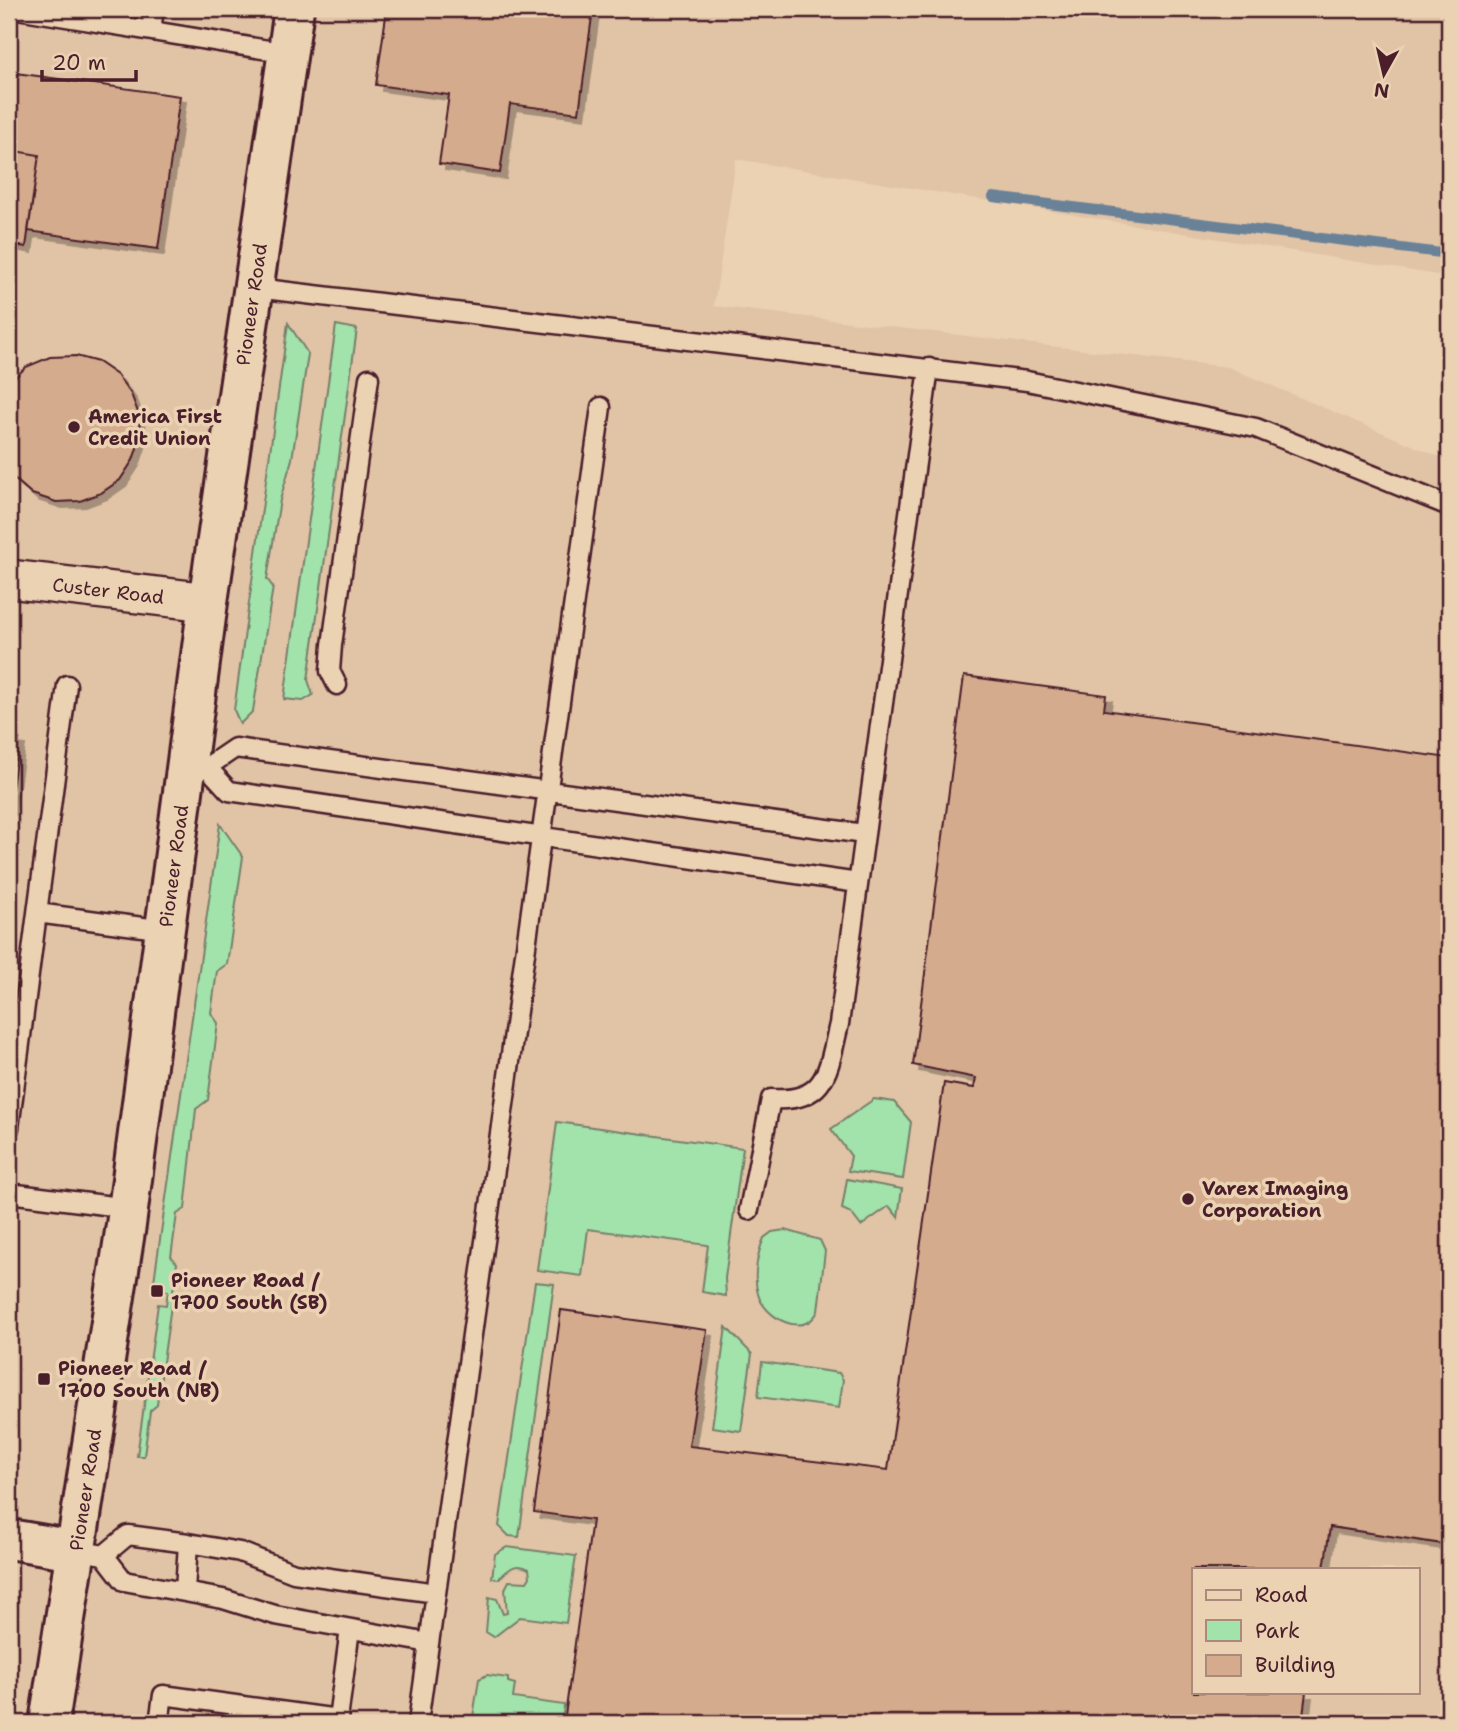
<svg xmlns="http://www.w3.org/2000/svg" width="1458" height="1732" font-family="'Shantell Sans',sans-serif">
<defs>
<filter id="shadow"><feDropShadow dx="6" dy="6" stdDeviation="0" flood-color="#0004"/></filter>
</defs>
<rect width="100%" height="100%" fill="#ebd2b3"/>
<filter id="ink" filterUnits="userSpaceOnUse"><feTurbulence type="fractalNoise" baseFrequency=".0143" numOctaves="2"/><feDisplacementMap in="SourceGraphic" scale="14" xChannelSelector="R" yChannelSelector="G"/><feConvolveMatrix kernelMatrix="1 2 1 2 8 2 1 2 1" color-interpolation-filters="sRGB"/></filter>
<g filter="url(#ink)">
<!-- built -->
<path fill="#e1c3a6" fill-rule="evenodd" d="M9,9H1449V277L736,159L714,306L1228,367L1449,461V1723H9ZM1194,1569H1418V1692H1194Z"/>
<!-- green -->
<path fill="#a2e2ab" stroke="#76806b" stroke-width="2" d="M288,323L308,354L292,459L280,500L267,579L273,587L253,711L240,724L234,710Z
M336,325L357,329L308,680L313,695L303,701L284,699Z
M220,824L243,857L227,964L217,971L211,1013L218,1023L208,1100L196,1109L185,1209L177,1214L171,1257L177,1263L157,1405L150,1411L144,1456H137L158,1304L166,1305L168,1291L153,1288Z
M874,1099L894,1102L911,1122L903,1179L848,1171L851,1156L831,1129Z
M557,1122L743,1148L725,1278L726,1296L702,1292L708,1245L588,1229L582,1276L537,1270Z
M847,1179L902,1189L898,1217L889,1206L861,1226L851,1213L842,1209Z
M785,1230L820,1240L825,1251L818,1311C804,1340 764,1317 758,1294C753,1277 757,1254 764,1238L772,1232Z
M535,1282L554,1284L519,1537L509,1536L499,1526Z
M726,1327L752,1354L741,1431L712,1427Z
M762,1362L839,1373L843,1380L839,1408L758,1397Z
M507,1547L576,1556L566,1623L520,1617L494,1637L486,1632L489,1597L497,1599L503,1614L507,1613L505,1589L509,1581L527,1582L530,1577L529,1569C514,1561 509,1570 498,1579L492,1578L495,1554Z
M487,1675L508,1678V1682L515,1684L513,1698L564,1705L562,1723H472L479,1679Z"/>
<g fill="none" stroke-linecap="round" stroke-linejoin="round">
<!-- stream -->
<path stroke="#6a8298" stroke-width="10" d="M993,197L1449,254"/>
</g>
<!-- building -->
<path fill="#d4ab8d" stroke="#4a1f2b" stroke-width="2" filter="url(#shadow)" d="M387,9H593L579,113L510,104L500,173L439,164L449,95L376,85Z
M9,72L180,96L158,249L28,231L39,155L9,150Z
M9,150L39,155L26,247L9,244Z
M76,356L98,362L117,375L131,394L139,415L140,439L133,460L120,480L101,493L80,501L56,502L32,494L9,474V383L26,367L50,357Z
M964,676L1106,695L1104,710L1449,758V1545L1330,1527L1324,1569H1194V1692H1306L1302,1723H564L592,1520L534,1512L561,1310L707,1330L689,1446L888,1470L944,1083L974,1088L976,1078L913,1065Z
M9,738L19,739L9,810Z"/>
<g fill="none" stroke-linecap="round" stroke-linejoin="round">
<defs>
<path id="lane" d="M17,9L287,53
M151,30L154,9
M256,288L1027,381L1256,428L1449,506
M67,685L37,913L165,930
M337,685L330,671L332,645L369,378
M187,762L207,767L229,791L858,883
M207,767L235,748L864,834
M9,1128L37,913
M9,1193L128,1208
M749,1210L771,1099C828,1103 828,1069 839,1024L929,368
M188,1543L240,1552L294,1573L436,1593
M74,1550L104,1555L124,1581L223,1599L275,1615L429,1643
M104,1555L128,1535L188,1543L185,1591
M159,1723L163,1695L338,1719L350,1629
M418,1723L601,407"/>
<g id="street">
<path id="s1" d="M9,579L208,602"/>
</g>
<g id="secondary">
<path d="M9,1539L74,1550"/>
<path id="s2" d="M49,1723L126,1225L208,602L294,9"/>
</g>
</defs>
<!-- lane casing -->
<use href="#lane" stroke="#4a1f2b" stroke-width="23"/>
<!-- street casing -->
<use href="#street" stroke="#4a1f2b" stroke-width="42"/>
<!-- secondary casing -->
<use href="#secondary" stroke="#4a1f2b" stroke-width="44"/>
<!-- lane -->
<use href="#lane" stroke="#ebd2b3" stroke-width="18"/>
<!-- street -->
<use href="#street" stroke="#ebd2b3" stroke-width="37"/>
<!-- secondary -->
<use href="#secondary" stroke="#ebd2b3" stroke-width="38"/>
</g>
</g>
<!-- markers -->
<g fill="#4a1f2b" stroke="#ebd2b3" stroke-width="2.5">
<circle cx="74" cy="427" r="7"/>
<circle cx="1188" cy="1199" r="7"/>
<rect x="150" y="1284" width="14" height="14" rx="3.5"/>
<rect x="37" y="1372" width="14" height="14" rx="3.5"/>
</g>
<g text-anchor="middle" stroke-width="7" stroke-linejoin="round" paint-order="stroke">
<!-- street labels -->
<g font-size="19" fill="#4a1f2b" stroke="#ebd2b3">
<text dy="7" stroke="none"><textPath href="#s2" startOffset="1433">Pioneer Road</textPath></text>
<text dy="7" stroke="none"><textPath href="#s1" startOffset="100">Custer Road</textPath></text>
<text dy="7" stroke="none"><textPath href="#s2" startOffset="866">Pioneer Road</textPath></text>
<text dy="7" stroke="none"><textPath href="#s2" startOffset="236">Pioneer Road</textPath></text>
</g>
<!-- poi labels -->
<g font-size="19" font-weight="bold" fill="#4a1f2b" stroke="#ebd2b3" text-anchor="start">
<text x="88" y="423">America First<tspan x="88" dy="22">Credit Union</tspan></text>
<text x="1202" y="1195">Varex Imaging<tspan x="1202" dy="22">Corporation</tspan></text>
<text x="171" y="1287">Pioneer Road /<tspan x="171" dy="22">1700 South (SB)</tspan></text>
<text x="58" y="1375">Pioneer Road /<tspan x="58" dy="22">1700 South (NB)</tspan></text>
</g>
</g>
<!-- margin -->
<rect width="1458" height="1732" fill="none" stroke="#ebd2b3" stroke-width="35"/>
<rect x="18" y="18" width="1423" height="1697" fill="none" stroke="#4a1f2b" stroke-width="2.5" filter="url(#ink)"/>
<!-- legend -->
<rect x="1192" y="1568" width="228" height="126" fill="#ebd2b3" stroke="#ab8a7d" stroke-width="2"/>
<rect x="1206" y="1590" width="35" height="10" fill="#ebd2b3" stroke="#ab8a7d" stroke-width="2"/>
<text x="1255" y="1602" font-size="21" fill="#4a1f2b">Road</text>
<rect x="1206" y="1620" width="35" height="21" fill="#a2e2ab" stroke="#ab8a7d" stroke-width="2"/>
<text x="1255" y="1638" font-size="21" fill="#4a1f2b">Park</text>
<rect x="1206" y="1655" width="35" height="21" fill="#d4ab8d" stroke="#ab8a7d" stroke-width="2"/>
<text x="1255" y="1672" font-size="21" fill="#4a1f2b">Building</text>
<!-- north arrow -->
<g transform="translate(1384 74) rotate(188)" stroke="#ebd2b3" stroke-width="5" paint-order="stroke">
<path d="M0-5L12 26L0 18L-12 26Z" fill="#4a1f2b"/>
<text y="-10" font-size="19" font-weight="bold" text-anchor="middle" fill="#4a1f2b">N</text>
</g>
<!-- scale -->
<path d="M42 70v10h94v-10" fill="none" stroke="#4a1f2b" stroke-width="3.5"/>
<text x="52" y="70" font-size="21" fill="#4a1f2b" stroke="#ebd2b3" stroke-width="5" paint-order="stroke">20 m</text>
</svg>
